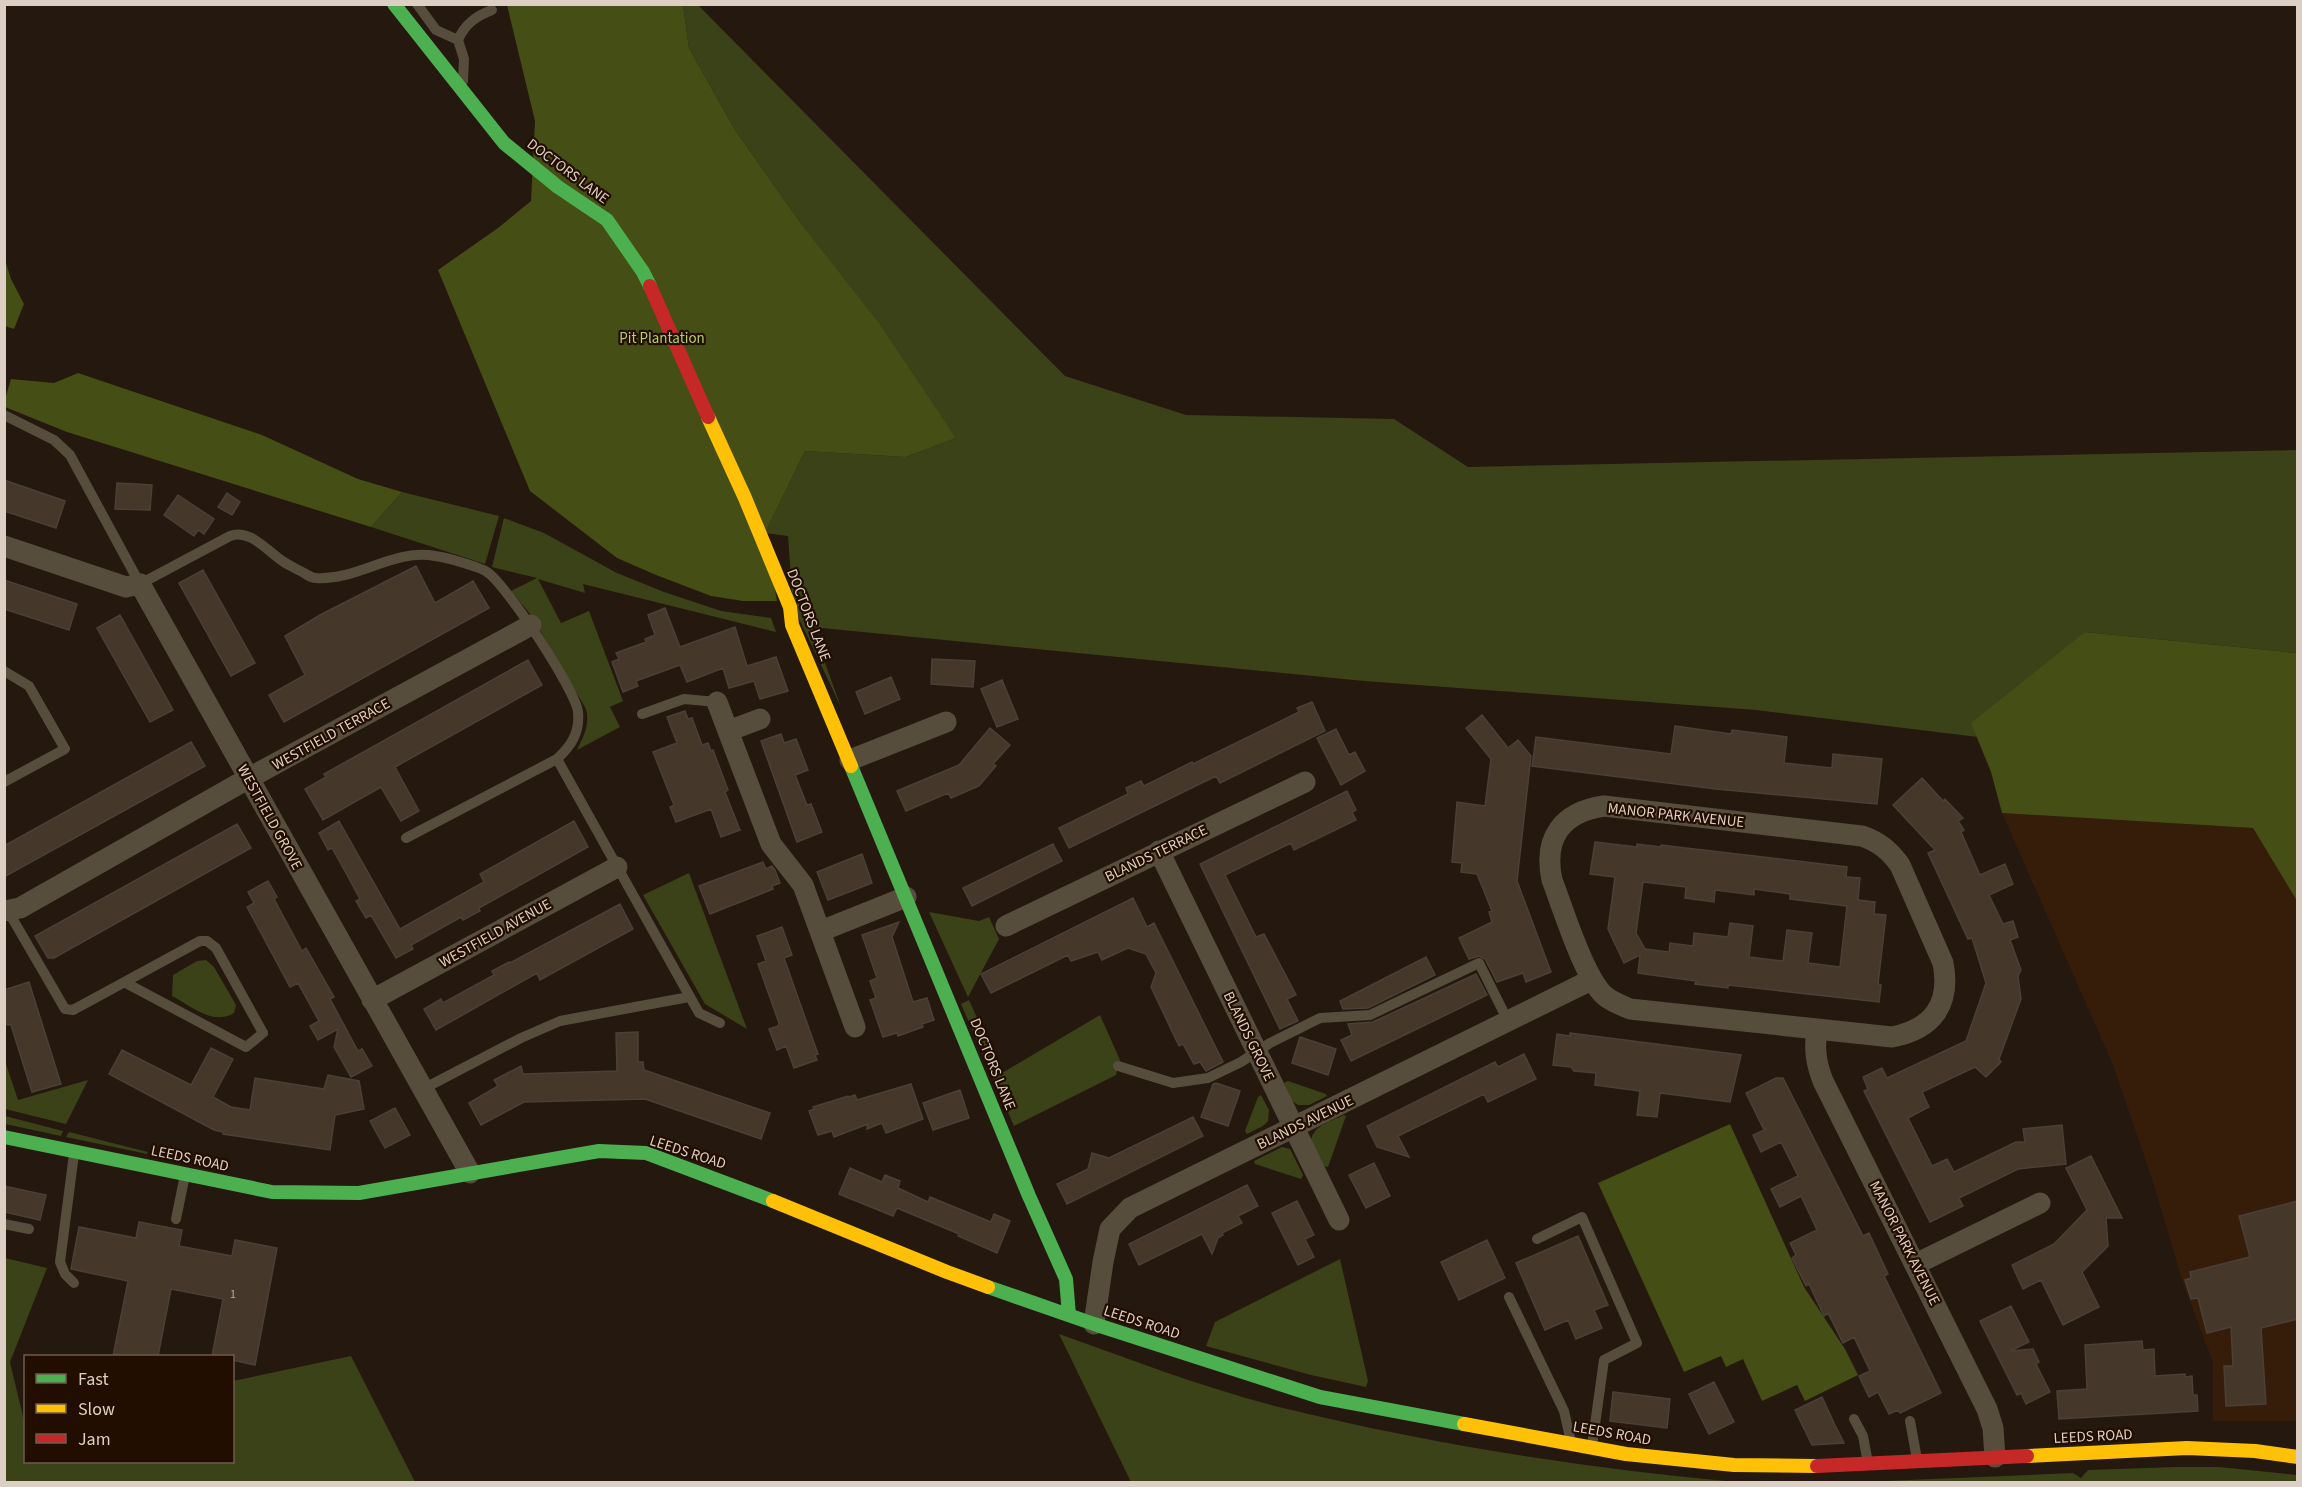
<svg xmlns="http://www.w3.org/2000/svg" width="2302" height="1487" font-family="'Source Sans 3',sans-serif">
<rect width="100%" height="100%" fill="#24180f"/>
<!-- built -->
<path fill="#351d0a" d="M2002,813L2253,828L2297,901V1421H2213V1363L2182,1280L2154,1185L2113,1065Z"/>
<!-- green -->
<path fill="#3b4217" d="M683,5H698L1065,376L1186,415L1394,419L1468,467L2297,450V653L2085,632L1978,737L1756,710L1364,681L812,627L841,707L793,606L788,536L765,533L805,451L906,457L956,438L802,225L735,130L689,48Z
M402,492L499,516L485,564L371,527Z
M504,518L544,533L617,573L664,592L721,611L771,618L776,632L583,584L585,593L538,579L561,623L589,611L623,701L610,707L620,727L577,750C584,735 590,725 586,709L531,615L511,591L537,578L492,567Z
M689,873L747,1029L705,1004L643,895Z
M929,912L979,921L989,917L999,939L968,997Z
M206,960L214,967L236,1005L234,1013C213,1026 191,1006 172,996L173,975L197,961Z
M969,1000L1002,1073L1100,1015L1120,1060L1116,1075L1014,1126L961,1004Z
M4,1058L18,1100L88,1080L66,1124L5,1109Z
M1288,1081L1326,1094L1327,1096L1309,1105H1298L1292,1101L1284,1083Z
M1261,1095L1269,1110L1268,1121L1263,1126L1247,1134L1245,1131L1258,1097Z
M1344,1115L1346,1116L1328,1167L1323,1166L1311,1140C1314,1125 1332,1121 1344,1115Z
M5,1116L63,1131L61,1136L5,1124Z
M69,1132L148,1152L147,1154L66,1137Z
M1282,1147L1290,1149L1303,1175L1301,1179L1255,1164L1254,1161Z
M5,1258L47,1268L10,1362L25,1425L26,1462H232L233,1381L351,1356L415,1482H5Z
M1340,1259L1368,1381L1366,1387L1311,1375L1206,1346L1215,1322Z
M1059,1334C1132,1360 1204,1388 1279,1407C1429,1444 1583,1468 1736,1482H1131Z
M2175,1467H2219L2297,1475V1482H1860L2073,1473L2081,1478L2088,1470Z"/>
<!-- forest -->
<path fill="#454e14" d="M507,5H683L689,48L735,130L802,225L878,322L956,438L906,457L805,451L765,533L777,601H743L711,596L656,575L617,558L530,491L438,270L498,228L531,201L535,121Z
M5,260L11,279L24,304L14,329L5,326Z
M78,373L262,435L358,479L402,492L371,527L67,432L5,407V399L11,379L54,383Z
M2085,632L2297,653V901L2253,828L2002,813L1991,772L1971,723Z
M1730,1124L1804,1287L1845,1349L1858,1375L1805,1401L1797,1385L1762,1401L1743,1359L1726,1367L1721,1356L1684,1372L1598,1183Z"/>
<!-- building -->
<path fill="#45372a" stroke="#4b4038" stroke-width="1.5" fill-rule="evenodd" d="M4,480L65,501L56,528L4,511Z
M117,483L152,485L150,510L115,509Z
M227,493L240,502L232,515L218,507Z
M178,495L214,519L204,534L198,530L194,536L164,515Z
M416,566L435,603L473,581L489,608L284,722L269,695L305,675L285,636L320,615Z
M203,570L255,663L231,676L179,583Z
M4,580L77,604L69,630L4,609Z
M665,608L680,647L735,627L747,666L776,657L788,691L760,699L754,681L729,688L723,668L687,682L680,665L636,681L638,686L623,692L612,662L619,659L616,653L646,642L645,639L655,635L648,615Z
M120,615L173,710L150,722L97,628Z
M932,659L975,661L973,687L931,684Z
M528,660L542,685L395,767L419,811L401,821L381,787L323,820L305,789L326,777L324,774Z
M891,677L900,699L865,714L856,692Z
M1002,680L1018,719L997,727L981,689Z
M1312,702L1325,731L1220,783L1216,776L1069,848L1059,828L1128,794L1126,788L1141,781L1144,786L1192,762L1193,764L1299,712L1297,708Z
M685,711L688,719L692,718L702,745L708,743L711,751L713,750L728,790L725,792L740,830L721,837L711,809L676,822L670,807L674,805L653,752L677,743L667,717Z
M1482,715L1508,748L1518,740L1531,756L1517,881L1551,972L1526,982L1523,973L1497,982L1485,959L1479,956L1469,959L1459,938L1492,922L1489,912L1492,911L1477,874L1461,872L1462,863L1452,862L1457,802L1485,806L1491,759L1466,728Z
M1675,726L1731,734L1732,730L1787,737L1784,763L1832,768L1833,754L1882,759L1877,804L1716,789L1532,766L1536,737L1671,754Z
M990,728L1010,745L993,764L996,766L979,786L951,798L948,793L906,811L897,791L959,765Z
M1336,729L1349,755L1355,752L1365,771L1341,785L1317,738Z
M781,734L784,743L796,739L808,770L795,775L807,805L811,804L822,832L797,842L761,741Z
M191,742L205,766L4,877V846Z
M1922,778L1943,801L1945,799L1963,818L1958,821L1964,830L1961,832L1980,875L2005,864L2013,884L1989,895L2003,924L2013,921L2018,937L2010,940L2021,970L2018,976L2021,999L1999,1059L2001,1062L1986,1077L1975,1067L1922,1092L1929,1107L1908,1118L1932,1166L1947,1159L1954,1172L2016,1142H2025L2023,1129L2062,1125L2066,1164L2018,1169L1959,1198L1963,1206L1930,1222L1864,1091L1868,1089L1863,1077L1882,1068L1887,1078L1966,1041L1986,983L1972,938L1968,939L1928,853L1935,850L1893,805Z
M1347,791L1356,810L1352,812L1356,820L1294,850L1291,843L1225,875L1256,937L1264,934L1296,995L1287,999L1298,1021L1280,1029L1200,864Z
M339,821L400,929L484,882L480,874L574,821L588,847L479,908L480,911L463,920L461,917L411,945L413,949L396,958L371,915L366,918L356,901L360,899L346,873L332,848L328,850L319,833Z
M237,824L251,848L54,958H48L35,936Z
M1595,842L1637,847V844L1661,847V845L1847,867L1846,877L1860,878L1858,900L1875,902L1874,914L1886,915L1878,984L1881,985L1879,1002L1728,985V988L1695,984L1696,981L1638,973L1640,955L1624,963L1608,929L1615,877L1590,874ZM1643,882L1686,887L1685,898L1714,902L1715,890L1754,895V889L1790,894V899L1847,906L1840,967L1808,963L1812,933L1787,930L1783,961L1749,957L1753,926L1730,923L1728,937L1694,933L1693,946L1670,943L1669,952L1645,949L1636,933Z
M1053,844L1062,861L972,906L963,888Z
M862,854L872,883L828,900L817,872Z
M763,862L766,869L772,866L775,870L780,883L772,886L773,889L710,914L699,886Z
M268,881L277,897L274,899L302,951L306,948L334,997L330,999L358,1051L362,1049L372,1066L351,1077L334,1047L338,1029L318,1040L310,1026L319,1021L298,983L290,987L247,907L254,903L248,892Z
M1133,898L1147,927L1154,923L1223,1062L1206,1071L1200,1062L1194,1064L1183,1044L1179,1046L1151,987L1156,973L1146,954L1128,948L1102,960L1098,952L1071,961L1068,955L991,993L981,974Z
M620,904L633,929L540,980L537,973L436,1030L424,1009L441,999L443,1003L494,975L492,971L509,962L510,963Z
M899,922L892,937L913,1002L927,998L934,1020L922,1024L923,1027L898,1036L897,1033L883,1037L870,1000L876,998L870,981L877,978L862,935Z
M782,927L792,955L784,958L818,1054L815,1055L817,1060L794,1068L786,1046L777,1050L769,1029L778,1026L779,1023L758,964L766,961L757,936Z
M1426,957L1435,975L1368,1008L1343,1009L1340,1001Z
M1476,974L1487,995L1351,1061L1341,1040L1352,1035L1348,1024L1373,1022Z
M29,982L61,1084L32,1092L11,1025L4,1024V990Z
M638,1032V1062H643L644,1070L770,1113L761,1139L645,1099L524,1102L481,1125L469,1103L498,1086L494,1080L521,1066L523,1074L617,1071L616,1033Z
M1570,1033L1741,1055L1730,1102L1660,1093L1657,1117L1637,1115L1640,1091L1595,1085L1596,1073L1574,1071L1571,1067L1553,1065L1557,1034L1570,1036Z
M1300,1037L1336,1049L1328,1075L1292,1063Z
M211,1048L233,1059L213,1097L231,1107L250,1110L255,1078L324,1089L328,1075L359,1081L364,1109L335,1115L330,1150L223,1134V1132L214,1130L109,1074L122,1050L191,1085Z
M1524,1054L1536,1079L1488,1102L1484,1094L1398,1136L1409,1157L1377,1147L1367,1126L1495,1062L1498,1067Z
M1776,1078H1783L1863,1236L1869,1233L1888,1274L1884,1276L1941,1393L1900,1413L1898,1410L1889,1414L1878,1392L1869,1397L1859,1376L1870,1371L1854,1337L1843,1343L1828,1313L1824,1316L1809,1284L1806,1286L1792,1258L1796,1255L1790,1243L1817,1230L1801,1196L1780,1207L1771,1189L1798,1176L1781,1142L1761,1152L1753,1135L1766,1129L1763,1128L1746,1093Z
M1216,1083L1240,1091L1228,1126L1201,1117L1213,1084Z
M911,1084L923,1119L886,1133L882,1123L867,1129L868,1124L834,1137L832,1131L818,1135L809,1111L814,1109L813,1107L848,1096L849,1097L855,1095L857,1100Z
M960,1090L969,1118L933,1130L923,1103Z
M395,1108L410,1135L385,1148L370,1121Z
M1193,1117L1203,1136L1067,1204L1057,1184L1088,1169L1092,1153L1109,1158Z
M2091,1156L2122,1218H2106L2108,1246L2082,1272L2099,1307L2063,1325L2041,1280L2023,1289L2012,1265L2054,1244L2087,1210L2066,1168Z
M1374,1163L1390,1196L1366,1208L1349,1175Z
M850,1168L882,1182L885,1175L900,1181L898,1188L928,1202L930,1197L991,1222L994,1214L1010,1221L997,1253L958,1236L959,1234L897,1208L893,1216L839,1194Z
M1247,1185L1258,1206L1238,1216L1242,1223L1222,1233L1223,1235L1218,1238L1212,1254L1202,1234L1139,1265L1129,1244Z
M4,1186L46,1195L40,1220L4,1212Z
M1297,1201L1314,1235L1305,1239L1314,1257L1298,1265L1272,1213Z
M2298,1201V1319L2261,1328L2266,1404L2226,1406L2224,1366H2233L2231,1327L2207,1333L2198,1298L2191,1299L2185,1280L2191,1278L2190,1272L2250,1257L2239,1216Z
M139,1222L182,1230L179,1246L232,1256L235,1240L277,1248L255,1365L232,1360V1356H212L223,1299L171,1289L158,1356H113L128,1281L71,1269L79,1227L136,1238Z
M1578,1236L1608,1305L1594,1310L1602,1328L1576,1339L1568,1320L1545,1330L1516,1263Z
M1487,1240L1505,1278L1459,1300L1441,1262Z
M2011,1306L2029,1342L2010,1351L2033,1349L2039,1362L2036,1364L2050,1392L2026,1404L2021,1393L2017,1395L1980,1321Z
M2142,1341L2143,1350L2154,1349L2155,1376L2185,1374V1377L2192,1376L2193,1395H2197L2198,1411L2059,1419L2057,1391L2087,1389L2085,1345Z
M1714,1382L1734,1422L1709,1434L1689,1394Z
M1613,1392L1670,1399L1667,1428L1610,1421Z
M1822,1397L1834,1423L1844,1443L1812,1445L1795,1410Z"/>
<g fill="none" stroke-linecap="round" stroke-linejoin="round">
<!-- lane -->
<path stroke="#564d3d" stroke-width="10" d="M417,4L436,30L458,40
M463,81L464,59L458,40C465,24 476,16 492,10
M4,415L54,440L70,455L140,584L230,536C250,528 268,552 284,562C290,566 297,569 304,573C307,575 312,578 316,578C357,581 394,548 435,556C445,557 480,567 487,572C506,584 576,691 578,712C580,733 571,746 557,759L406,838
M4,671L29,686L65,749L4,782
M642,714L684,699L717,702
M557,759L699,1013L720,1023
M8,911L65,1009L73,1010L200,941H207L216,948L263,1033L246,1047L124,982
M1118,1066L1173,1083L1208,1078L1241,1062L1270,1043L1320,1018L1370,1015L1479,963L1508,1021
M423,1089L521,1038L560,1021L689,997
M176,1219L185,1175
M4,1224L29,1229
M1537,1239L1582,1217L1637,1343L1604,1360L1592,1446
M74,1283L65,1274L60,1262L74,1154
M1509,1297L1564,1411L1571,1442
M1854,1419L1863,1436L1868,1463
M1910,1421L1917,1459"/>
<!-- street -->
<path stroke="#564d3d" stroke-width="21" d="M4,546L126,587L140,584L470,1173
M717,702L771,844L803,885L855,1027
M728,731L760,719
M850,760L946,722
M1604,806L1862,836C1879,842 1889,850 1900,865L1943,963C1951,1004 1933,1029 1892,1037L1630,1009C1621,1005 1612,1002 1605,996C1584,978 1563,908 1552,880C1543,838 1562,812 1604,806Z
M1159,851L1339,1220
M4,911L20,908L249,778L531,625
M1006,926L1305,782
M821,931L906,897
M372,1000L617,867
M1817,1029C1814,1049 1816,1063 1823,1081L1987,1409L1993,1428L1995,1457
M1916,1264L2040,1203
M1094,1324L1103,1262L1110,1229L1130,1208L1591,980"/>
<!-- fast -->
<path stroke="#4caf50" stroke-width="14" d="M394,4L504,143L558,187L607,220L643,272L650,286
M851,766L1029,1196L1066,1279L1069,1315
M4,1137L272,1192L359,1193L599,1151L646,1153L773,1201
M988,1287L1094,1324L1320,1397L1464,1424"/>
<!-- slow -->
<path stroke="#ffc107" stroke-width="14" d="M708,417L745,498L790,607L792,625L851,766
M773,1201L947,1272L988,1287
M1464,1424L1626,1454L1734,1465L1817,1466
M2027,1456L2187,1448L2255,1451L2298,1457"/>
<!-- jam -->
<path stroke="#c62828" stroke-width="14" d="M650,286L708,417
M1817,1466L2027,1456"/>
</g>
<g text-anchor="middle" stroke-width="4.5" stroke-linejoin="round" paint-order="stroke">
<!-- number labels -->
<g font-size="12" fill="#b8a99e">
<text x="233" y="1298">1</text>
</g>
<!-- street labels -->
<g font-size="15" fill="#decfc5" stroke="#220e01">
<text transform="translate(568 171) rotate(37)" y="5">DOCTORS LANE</text>
<text transform="translate(809 615) rotate(69)" y="5">DOCTORS LANE</text>
<text transform="translate(331 734) rotate(-29)" y="5">WESTFIELD TERRACE</text>
<text transform="translate(1676 815) rotate(6)" y="5">MANOR PARK AVENUE</text>
<text transform="translate(270 817) rotate(61)" y="5">WESTFIELD GROVE</text>
<text transform="translate(1156 853) rotate(-26)" y="5">BLANDS TERRACE</text>
<text transform="translate(495 933) rotate(-29)" y="5">WESTFIELD AVENUE</text>
<text transform="translate(1249 1036) rotate(64)" y="5">BLANDS GROVE</text>
<text transform="translate(993 1064) rotate(68)" y="5">DOCTORS LANE</text>
<text transform="translate(1305 1122) rotate(-26)" y="5">BLANDS AVENUE</text>
<text transform="translate(688 1152) rotate(18)" y="5">LEEDS ROAD</text>
<text transform="translate(190 1158) rotate(12)" y="5">LEEDS ROAD</text>
<text transform="translate(1905 1243) rotate(63)" y="5">MANOR PARK AVENUE</text>
<text transform="translate(1142 1322) rotate(18)" y="5">LEEDS ROAD</text>
<text transform="translate(1612 1433) rotate(10)" y="5">LEEDS ROAD</text>
<text transform="translate(2093 1436) rotate(-3)" y="5">LEEDS ROAD</text>
</g>
<!-- park labels -->
<g font-size="15" fill="#b7d05f" stroke="#220e01">
<text x="662" y="343">Pit Plantation</text>
</g>
</g>
<!-- border -->
<rect width="2302" height="1487" fill="none" stroke="#decfc5" stroke-width="12"/>
<!-- legend -->
<rect x="24" y="1355" width="210" height="108" fill="#220e01" stroke="#6d5b4f" stroke-width="1.5"/>
<rect x="36" y="1374" width="30" height="9" fill="#4caf50" stroke="#6d5b4f" stroke-width="1.5"/>
<text x="78" y="1385" font-size="18" fill="#decfc5">Fast</text>
<rect x="36" y="1404" width="30" height="9" fill="#ffc107" stroke="#6d5b4f" stroke-width="1.5"/>
<text x="78" y="1415" font-size="18" fill="#decfc5">Slow</text>
<rect x="36" y="1434" width="30" height="9" fill="#c62828" stroke="#6d5b4f" stroke-width="1.5"/>
<text x="78" y="1445" font-size="18" fill="#decfc5">Jam</text>
</svg>
